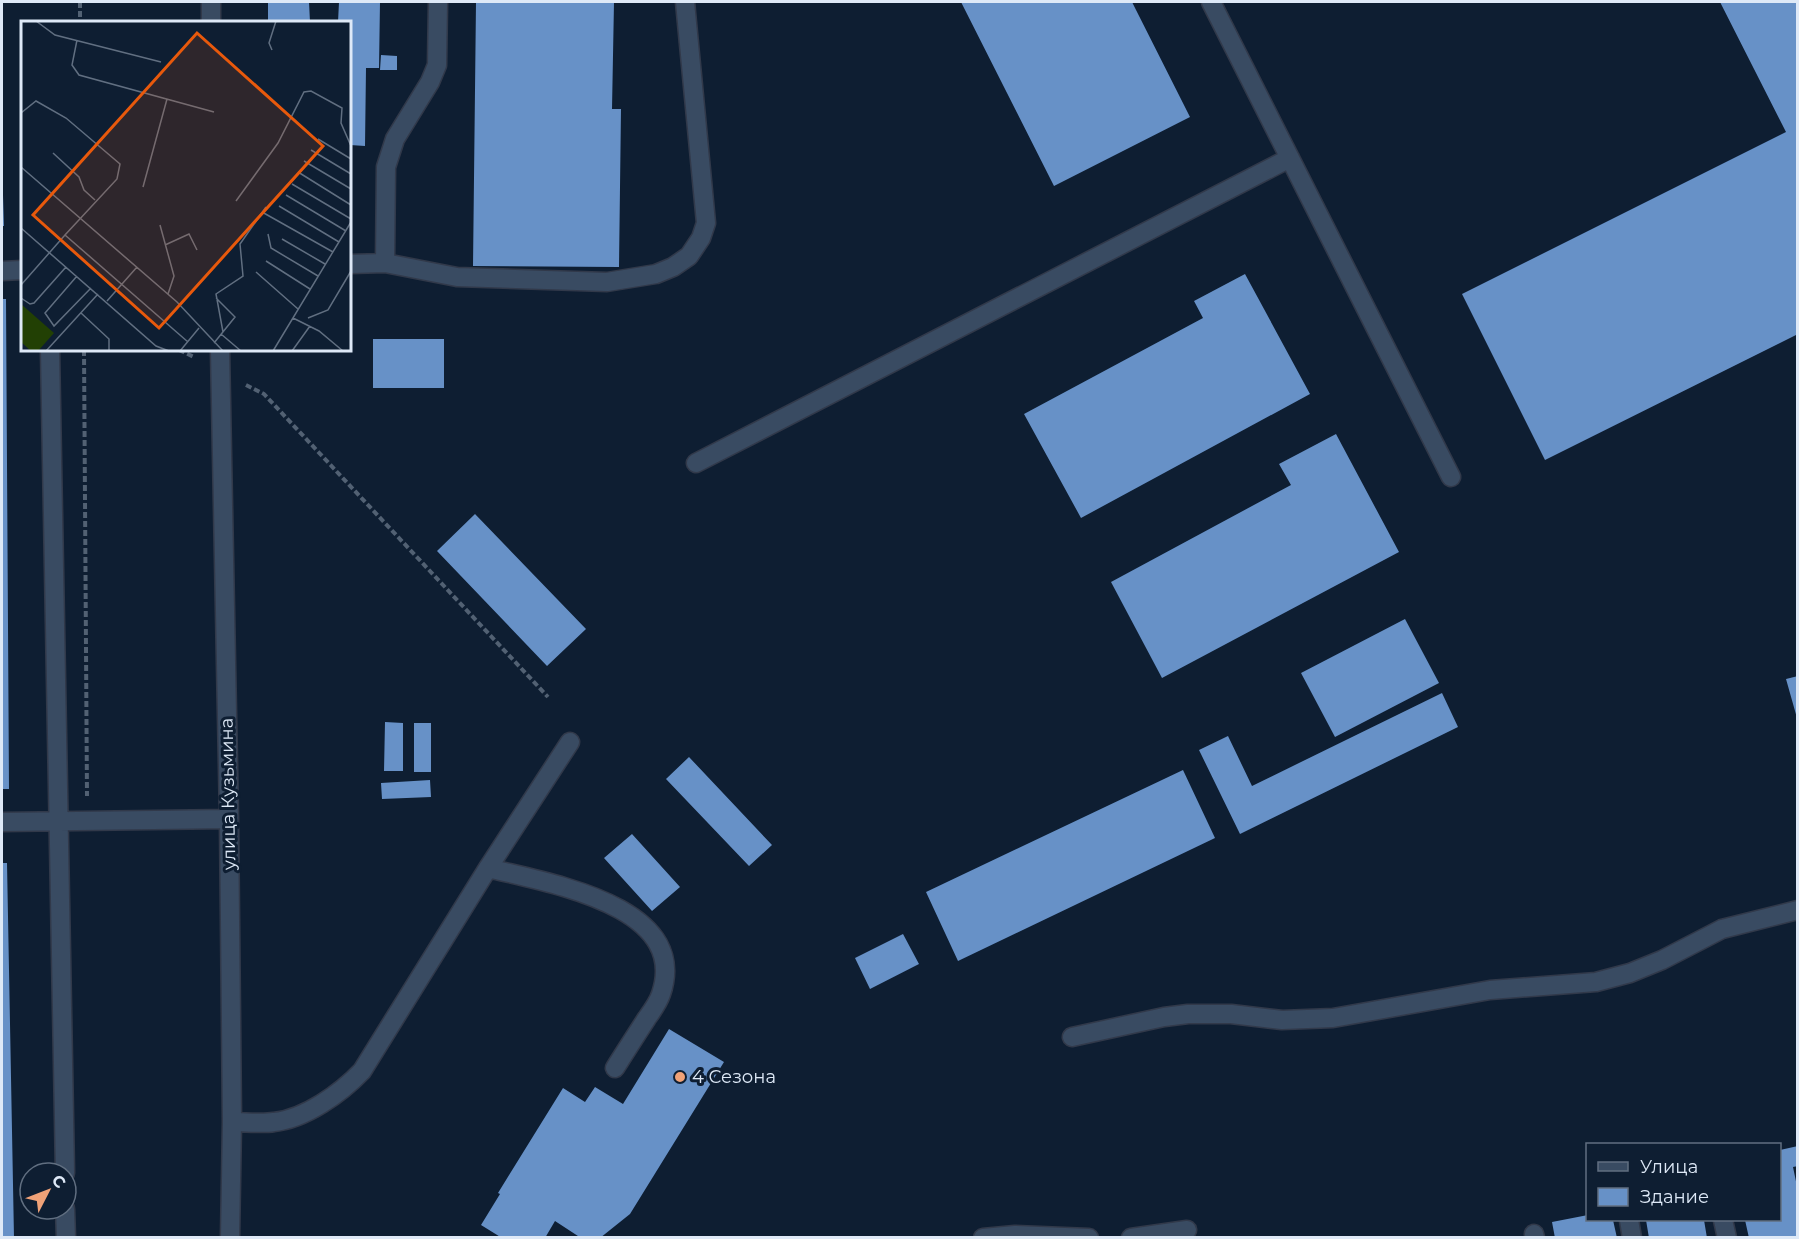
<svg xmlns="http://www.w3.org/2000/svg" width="1799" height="1239" font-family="Montserrat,sans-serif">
<rect width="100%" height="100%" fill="#0e1e32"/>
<!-- building -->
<path fill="#6791c7" d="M268,2H309L310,22H268Z
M339,2H380L379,68H366L365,146L350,145V22H338Z
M476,2H614L612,109H621L619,267L473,266Z
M961,2H1132L1190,117L1054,186Z
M1720,2H1798V334L1545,460L1462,294L1786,132Z
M381,55L397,56V70H380Z
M2,195H3L4,226H2Z
M1245,274L1310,394L1081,518L1024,414L1203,318L1194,301Z
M2,299H6L9,789H2Z
M373,339H444V388H373Z
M1336,434L1399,552L1162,678L1111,582L1291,485L1279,464Z
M475,514L586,629L547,666L437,551Z
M1405,619L1439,683L1335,737L1301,673Z
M1798,676V718H1797L1786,679Z
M1442,693L1458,727L1240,834L1199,750L1228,736L1252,786Z
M385,722L403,723V771H384Z
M414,723H431V772H414Z
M689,757L772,845L749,866L666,779Z
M1183,770L1215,838L958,961L926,892Z
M430,780L431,797L382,799L381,783Z
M632,834L680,887L652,911L604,858Z
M2,863H7L14,1238H2Z
M903,934L919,964L870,989L855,958Z
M669,1029L724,1062L630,1214L600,1238H581L555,1221L545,1238H502L481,1225L500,1194L498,1193L563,1088L585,1102L595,1087L623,1104Z
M1798,1146V1166L1793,1167L1798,1191V1238H1749L1745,1220H1780V1150Z
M1588,1215V1220H1613L1617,1238H1555L1552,1222Z
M1646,1220H1704L1707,1238H1649Z"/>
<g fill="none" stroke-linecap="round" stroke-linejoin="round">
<defs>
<path id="minor" d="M211,2V22
M1211,2L1451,477
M385,263L386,167L395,139L430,82L437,65L438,2
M350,264L385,263L457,277L607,282L656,274L673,267L689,256L701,238L706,223L685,2
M2,271L22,270
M50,350L65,1173
M220,350L229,819L232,1122L230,1238
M696,463L1290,158
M2,822L229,819
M488,868C547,883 691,905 661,994C658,1003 652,1011 647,1018C636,1035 625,1052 615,1068
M1072,1037L1164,1017L1188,1014H1231L1282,1020L1333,1018L1490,990L1596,982L1630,973L1662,960L1722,929L1798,910
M232,1122C246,1122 261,1124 274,1122C305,1119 341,1093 362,1071L488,868L570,742
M65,1209L66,1238
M1629,1220L1632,1238
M1723,1220L1727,1238
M1534,1234L1535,1238
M983,1238L1015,1235L1089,1238
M1131,1238L1187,1230"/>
</defs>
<!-- minor casing -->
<use href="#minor" stroke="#31394a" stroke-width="21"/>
<!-- path -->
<path stroke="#526173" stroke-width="4" stroke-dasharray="6 3" stroke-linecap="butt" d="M80,2V22
M84,350L87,796
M179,350L194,357
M246,385L264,394L548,697"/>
<!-- minor -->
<use href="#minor" stroke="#394b62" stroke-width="18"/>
</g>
<!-- markers -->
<circle fill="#f0a278" stroke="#0e1e32" stroke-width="2" cx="680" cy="1077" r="6"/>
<g text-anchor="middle" stroke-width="6" stroke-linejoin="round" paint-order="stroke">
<!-- street labels -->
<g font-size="18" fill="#dee9f7" stroke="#0e1e32">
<text transform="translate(228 794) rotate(-91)" y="6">улица Кузьмина</text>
</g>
<!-- poi labels -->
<g font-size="18" fill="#dee9f7" stroke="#0e1e32" text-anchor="start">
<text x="692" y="1083">4 Сезона</text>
</g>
</g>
<!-- overview -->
<g transform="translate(21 21)">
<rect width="330" height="330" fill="#0e1e32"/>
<path d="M0,283L33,312L17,330H10L0,321Z" fill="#224004"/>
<path fill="none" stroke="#616f81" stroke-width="1.5" d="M15,0L34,14L140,41M56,19L51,44L58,54L193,91M251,29L248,22L255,0M0,92L15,80L45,97L99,143L96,158L44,214L167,321M297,118L330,138M290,129L330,153M32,132L58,156L63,169L74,179M283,140L330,168M0,146L156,281L202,330M277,151L330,184M271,163L330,198M122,166L146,78M265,174L325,210M215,180L257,122L283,71L290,70L321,87L320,102L330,125M258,185L318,221M241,191L312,231M139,204L153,255L147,273M0,207L135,325L148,330M247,213L250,227L297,255M261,218L304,243M144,224L168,213L176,229M245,240L289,268M235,251L277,288M56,255L24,292L33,305L70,267M0,264L44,214M0,277L9,283L13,282L45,246M86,280L116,246M60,292L88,318V330M272,297L298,310L322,330M287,297L307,289L330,250M202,311L195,273L222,255L219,223L245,186M200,313L220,330M193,322L214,296L195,277M25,330L77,273M159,330L178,307M252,330L330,201M271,330L289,305"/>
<path fill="#e8590c" fill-opacity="0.15" stroke="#e8590c" stroke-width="3" d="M176,12L302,125L138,307L12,194Z"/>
<rect width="330" height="330" fill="none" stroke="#dee9f7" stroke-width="3"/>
</g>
<!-- border -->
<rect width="1799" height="1239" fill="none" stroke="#dee9f7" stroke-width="6"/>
<!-- legend -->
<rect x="1586" y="1143" width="195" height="78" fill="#0e1e32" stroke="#616f81" stroke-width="1.5"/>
<rect x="1598" y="1162" width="30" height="9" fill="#394b62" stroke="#616f81" stroke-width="1.5"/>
<text x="1640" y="1173" font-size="18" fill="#dee9f7">Улица</text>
<rect x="1598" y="1188" width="30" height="18" fill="#6791c7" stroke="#616f81" stroke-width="1.5"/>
<text x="1640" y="1203" font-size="18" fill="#dee9f7">Здание</text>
<!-- north arrow -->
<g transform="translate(48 1191) rotate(48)"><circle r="28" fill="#0e1e32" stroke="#616f81" stroke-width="1.5"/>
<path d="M0-4.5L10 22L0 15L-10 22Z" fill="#f0a278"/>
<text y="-9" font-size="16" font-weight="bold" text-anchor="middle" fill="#dee9f7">С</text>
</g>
</svg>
